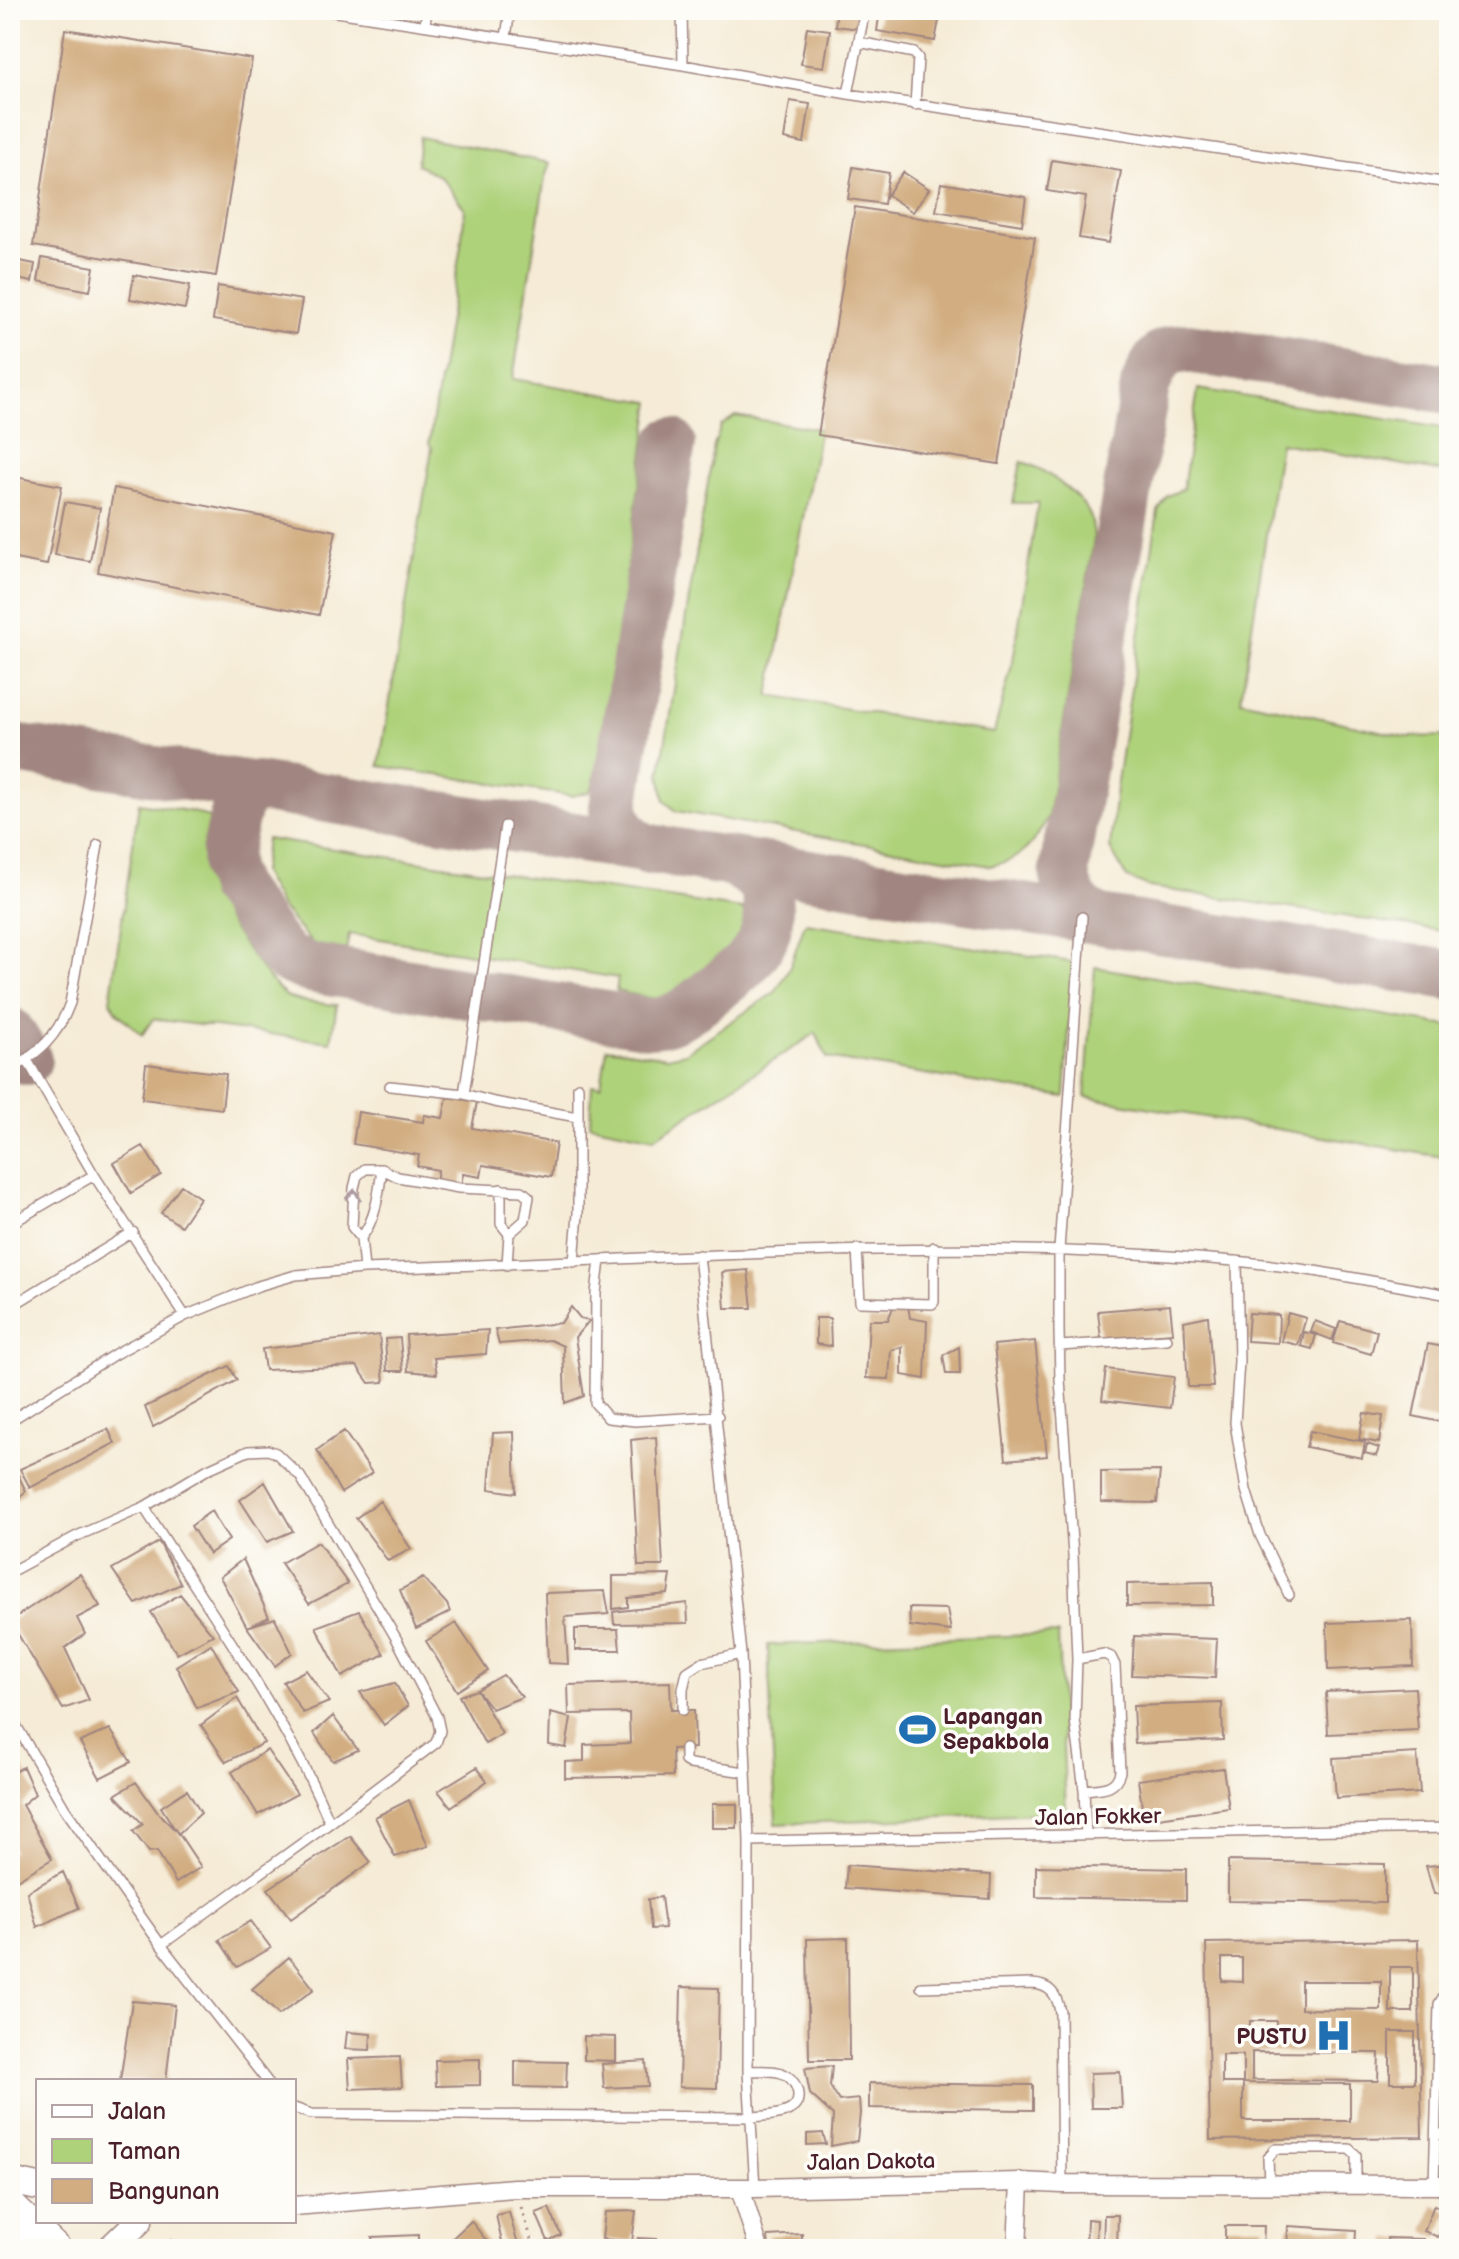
<svg xmlns="http://www.w3.org/2000/svg" width="1459" height="2259" font-family="'Balsamiq Sans',sans-serif">
<rect width="100%" height="100%" fill="#fdfcf7"/>
<filter id="ink" filterUnits="userSpaceOnUse"><feTurbulence type="fractalNoise" baseFrequency=".0125" numOctaves="2"/><feDisplacementMap in="SourceGraphic" scale="16" xChannelSelector="R" yChannelSelector="G"/><feConvolveMatrix kernelMatrix="1 2 1 2 8 2 1 2 1" color-interpolation-filters="sRGB"/></filter>
<filter id="wash" filterUnits="userSpaceOnUse"><feTurbulence type="fractalNoise" baseFrequency=".006" numOctaves="4" result="noise"/><feDisplacementMap in="SourceGraphic" scale="32" xChannelSelector="R" yChannelSelector="G"/><feGaussianBlur stdDeviation="1.8" result="paint"/><feColorMatrix in="noise" values="0 0 0 0 0 0 0 0 0 0 0 0 0 0 0 0 0 1.4 0 .05"/><feComposite in="paint" operator="in"/></filter>
<g filter="url(#wash)">
<rect width="100%" height="100%" fill="#f5ebd6"/>
<!-- green -->
<path fill="#aed27a" stroke="#7c7852" stroke-width="2" d="M420,137L550,163L545,177L513,379L651,402L597,777L589,792L572,796L379,766L432,448L429,443L461,245L465,209L440,177L417,164Z
M1198,389L1449,429V473L1280,443L1241,700L1406,737L1449,736V932L1149,887L1127,878L1110,848L1116,788L1158,511L1167,496L1183,489Z
M735,416L820,429L769,696L994,733L1013,661L1038,503H1013L1021,462C1042,466 1078,494 1089,513C1093,520 1093,531 1094,539L1048,817C1035,843 1021,861 990,866L676,811L665,801L660,775L714,446L721,426Z
M139,803L194,812L211,819C215,840 206,860 207,881C208,898 272,989 288,997C301,1003 322,1003 337,1005L331,1042L153,1019L142,1035L118,1013L110,1001Z
M266,839L742,909L747,922C733,957 702,979 674,1003L616,991L618,978L349,934L346,951L313,945L280,906L262,873Z
M805,923L1073,962L1065,1097L827,1058L816,1033L654,1138L590,1125L592,1085L601,1086L607,1048L667,1057L685,1053L775,992L789,969Z
M1095,967L1449,1026V1158L1085,1097Z
M1058,1634L1066,1812L776,1824L768,1645Z"/>
<g fill="none" stroke-linecap="round" stroke-linejoin="round">
<!-- taxiway -->
<path stroke="#a08580" stroke-width="50" d="M10,748L1449,975
M224,782L236,795L237,806L226,853L227,869L233,887L278,949L288,959L310,968L650,1023C677,1022 694,1005 715,989C741,969 770,948 768,911C768,900 767,890 760,881C754,874 743,868 735,862
M648,850C629,840 617,828 614,807L671,443
M1100,920C1075,908 1068,898 1064,871L1145,386C1155,362 1159,349 1188,348L1449,389
M10,1032L27,1060"/>
</g>
<g id="blocks">
<!-- building -->
<path fill="#d2ad81" fill-rule="evenodd" d="M837,10H862L859,29L835,26Z
M880,10H941L935,41L877,31Z
M807,27L830,30L824,67L801,64Z
M65,29L252,59L216,276L33,246Z
M790,101L810,104L804,143L784,139Z
M1052,160L1121,171L1109,243L1079,238L1086,197L1047,191Z
M853,167L889,173L884,204L848,199Z
M903,172L929,189L913,212L887,195Z
M941,183L1026,197L1022,225L936,211Z
M855,207L1035,237L999,464L818,435Z
M42,258L94,267L90,291L38,281Z
M15,260L35,264L32,282L12,278Z
M134,275L190,285L185,309L130,299Z
M218,286L302,300L296,334L213,320Z
M10,476L62,486L47,565L10,558Z
M114,488L336,531L319,615L98,572Z
M65,502L100,508L90,561L55,555Z
M146,1064L226,1074L222,1109L142,1099Z
M447,1097L477,1102L472,1128L556,1143L551,1177L483,1165L481,1177L463,1174L461,1185L436,1181L438,1170L417,1166L419,1155L353,1144L358,1112L423,1122L424,1115L443,1118Z
M143,1146L161,1175L131,1193L114,1163Z
M181,1185L200,1198L181,1226L161,1213Z
M748,1270L752,1308H725L722,1272Z
M894,1305L908,1306L910,1318L927,1321L925,1379L902,1375V1347L891,1350L889,1379L866,1378L869,1320H888Z
M1170,1305L1173,1333L1101,1339L1098,1311Z
M571,1307L580,1318L589,1321L575,1337L584,1396L565,1403L563,1346L550,1340L499,1344L495,1330L561,1323Z
M1249,1313L1279,1315L1278,1343L1247,1341Z
M1288,1313L1306,1318L1298,1345L1281,1341Z
M1208,1316L1213,1387H1188L1184,1321Z
M816,1318H830L831,1346L816,1344Z
M1315,1321L1336,1329L1332,1340L1311,1332Z
M1340,1321L1377,1331L1371,1354L1333,1343Z
M488,1330L486,1354L434,1358L437,1374L408,1371L406,1335Z
M1304,1332L1316,1335L1312,1349L1301,1346Z
M379,1335L384,1382L369,1383L357,1366L265,1370L262,1349Z
M400,1338L403,1371H387L385,1339Z
M1035,1341L1047,1456L1006,1460L994,1345Z
M1428,1344L1449,1348V1424L1413,1416Z
M959,1347L960,1374H946L943,1355Z
M229,1366L237,1380L153,1427L145,1407Z
M1106,1369L1174,1377L1170,1408L1102,1400Z
M1364,1413L1383,1416L1379,1443L1359,1439Z
M108,1429L115,1443L30,1488L20,1469Z
M344,1431L372,1473L341,1493L317,1450Z
M1310,1431L1365,1442L1362,1458L1306,1447Z
M514,1432L516,1493L489,1489L493,1433Z
M656,1437L663,1566H638L631,1440Z
M1367,1444L1379,1448L1376,1456L1365,1453Z
M10,1465H13L26,1491L14,1502L10,1491Z
M1160,1471L1157,1503L1101,1502V1472Z
M265,1482L293,1531L267,1542L240,1500Z
M380,1501L411,1549L388,1561L356,1518Z
M211,1511L229,1540L209,1554L191,1526Z
M159,1542L181,1584L136,1604L112,1569Z
M318,1542L348,1584L309,1604L281,1563Z
M243,1559L269,1617L247,1627L275,1618L292,1653L275,1666L247,1627L220,1577Z
M80,1574L100,1606L77,1618L85,1634L65,1648L89,1700L63,1709L10,1621Z
M671,1575L668,1594L628,1598V1607L613,1609V1576Z
M423,1578L447,1604L450,1612L416,1629L400,1590Z
M1213,1582V1605L1127,1606V1584Z
M605,1591L609,1614L565,1617L568,1664L548,1663L545,1593Z
M180,1594L213,1635L177,1654L151,1612Z
M687,1603L688,1623L614,1624L613,1612Z
M909,1608L947,1609L951,1631L910,1626Z
M359,1611L384,1654L342,1677L316,1627Z
M1412,1620L1413,1666L1328,1670L1327,1623Z
M456,1623L488,1671L457,1691L426,1641Z
M575,1629H618L620,1650H575Z
M1134,1636L1217,1639L1215,1678L1132,1675Z
M211,1644L239,1692L197,1708L176,1666Z
M306,1670L329,1702L303,1713L283,1682Z
M503,1675L522,1697L492,1709L477,1690Z
M670,1682L671,1710H694L695,1748L672,1749L673,1776L565,1778V1762L584,1761V1745L630,1743L629,1713L569,1714L568,1685Z
M395,1683L408,1706L384,1725L360,1692Z
M1415,1688L1418,1730L1328,1734L1326,1692Z
M477,1690L502,1734L485,1744L459,1696Z
M237,1698L264,1743L226,1762L201,1725Z
M1222,1703L1223,1740L1135,1744L1133,1706Z
M550,1713L571,1718L566,1748L549,1745Z
M333,1716L358,1750L333,1761L314,1733Z
M110,1729L131,1762L100,1778L80,1742Z
M267,1750L297,1794L258,1815L232,1772Z
M1417,1753L1420,1793L1336,1798L1333,1758Z
M23,1767L35,1794L22,1805L52,1859L10,1884V1853L14,1851L10,1842V1774Z
M477,1767L487,1781L451,1807L438,1791Z
M1223,1768L1229,1808L1144,1820L1138,1780Z
M136,1782L158,1813L179,1834L201,1867L176,1883L157,1851L149,1852L133,1831L143,1824L115,1795Z
M187,1790L201,1813L178,1834L161,1807Z
M409,1800L428,1846L395,1857L375,1817Z
M712,1804H737V1828H712Z
M350,1836L371,1862L291,1919L268,1889Z
M1228,1861L1385,1864V1903L1228,1901Z
M1449,1864V1894H1434L1426,1866Z
M847,1865L991,1875L990,1899L845,1888Z
M1036,1866L1186,1869V1900L1036,1897Z
M63,1872L79,1908L37,1927L27,1892Z
M661,1897L665,1928L651,1929L648,1899Z
M251,1921L271,1948L237,1967L219,1940Z
M848,1938L849,2060H809L807,1939Z
M1418,1940L1422,2137L1210,2140L1206,1943ZM1222,1958H1242V1982L1222,1981ZM1390,1967H1413V2012H1390ZM1301,1981H1381V2010L1301,2009ZM1250,2021H1276V2041H1249ZM1390,2032H1415V2083H1390ZM1252,2052L1379,2053L1378,2081L1252,2080ZM1222,2055H1243V2083L1350,2084V2121H1243V2083H1222Z
M289,1957L314,1989L279,2015L252,1989Z
M681,1987L719,1988L717,2088L679,2087Z
M132,2001L175,2005L166,2081H120Z
M347,2032L371,2034L370,2050L345,2049Z
M584,2036L616,2037V2061L584,2060Z
M400,2057L402,2087L350,2089L348,2059Z
M480,2059V2085L436,2086L435,2060Z
M515,2061L567,2062L566,2088L515,2087Z
M646,2061L648,2086L604,2088L602,2064Z
M832,2066L830,2086L839,2101L859,2099L860,2113L857,2141L831,2146L833,2115L810,2094L805,2068Z
M1120,2072L1122,2108H1091L1090,2073Z
M869,2083L1033,2085V2110L869,2108Z
M823,2133L826,2144L807,2145V2134Z
M1434,2205L1448,2211L1438,2237L1424,2231Z
M549,2208L561,2235L548,2241L536,2213Z
M636,2211L632,2242L602,2239L605,2212Z
M509,2212L515,2234L520,2249H505L501,2238L496,2215Z
M1104,2215H1118L1117,2249H1103Z
M1087,2219L1097,2220L1096,2249H1086Z
M471,2221L493,2249H444L443,2247Z
M1225,2226H1264L1263,2249H1225Z
M1288,2226L1356,2230L1355,2249H1287Z
M802,2234V2249H769L768,2236Z
M418,2235V2249H373L372,2237Z
M638,2238L657,2239V2249H638Z
M1387,2238L1424,2239V2249H1387Z
M171,2240L177,2249H154Z"/>
</g>
</g>
<g filter="url(#ink)">
<use href="#blocks" fill-opacity="0" stroke="#a08580" stroke-width="2"/>
<g fill="none" stroke-linecap="round" stroke-linejoin="round">
<defs>
<path id="lane" d="M323,10L683,65L848,94L1449,183
M682,10L683,65
M425,24L427,10
M506,37L510,10
M859,42L914,53L918,58L915,105
M848,94L865,10
M1082,917L1059,1250V1330L1060,1380L1073,1555L1077,1659L1075,1720L1084,1790L1086,1834
M27,1060L94,1175L185,1316
M10,1071C40,1051 57,1038 70,1003L98,845
M390,1086L464,1094L494,1102L577,1117
M464,1094L505,826
M501,1189V1224L509,1234L507,1265
M10,1224L94,1175
M361,1238C376,1219 379,1192 382,1169
M857,1249L860,1302L932,1304L934,1302V1247
M699,1255L741,1654L749,1841L748,2071L755,2188
M600,1260L596,1293L595,1403L608,1418L635,1421L718,1416
M1237,1261L1239,1361L1235,1423L1246,1490L1260,1535L1289,1595
M574,1262L578,1214V1087
M364,1269L361,1238L352,1227L354,1188L357,1176L365,1169H382L398,1177L459,1188L522,1191L529,1197L525,1220L509,1234
M10,1307L133,1232
M1060,1346L1167,1339
M10,1421L115,1354L185,1316L258,1286L296,1275L364,1269C655,1261 943,1234 1234,1261C1306,1267 1378,1283 1449,1295
M144,1507C207,1607 285,1715 330,1823
M10,1572L77,1536L144,1507L208,1469L248,1451L268,1450L276,1453L300,1476L396,1638L437,1717L440,1731L436,1743L330,1823L161,1945
M1077,1659L1104,1654L1111,1657L1115,1665L1120,1772C1115,1790 1101,1788 1084,1790
M683,1710V1689L687,1672L701,1663L741,1654
M10,1715L65,1809L161,1945L267,2081
M685,1749V1761L690,1764L745,1772
M749,1841L1449,1828
M921,1987L1032,1984C1050,1985 1057,1994 1060,2012L1062,2184
M294,2108L311,2114L750,2117C763,2116 784,2116 794,2107C799,2102 799,2096 797,2089C789,2067 768,2071 748,2071
M1436,2134H1449
M1269,2184L1268,2158L1275,2149H1349L1356,2155V2185
M1434,2185L1439,2004L1449,1987"/>
<path id="street" d="M740,2188L759,2249
M294,2206L514,2188H755L1020,2182L1062,2184L1449,2185
M1017,2249L1020,2182"/>
<path id="secondary" d="M10,2181L38,2187
M10,2203L58,2249
M10,2236L24,2249
M110,2249L139,2221"/>
</defs>
<!-- lane casing -->
<use href="#lane" stroke="#a08580" stroke-width="12"/>
<!-- street casing -->
<use href="#street" stroke="#a08580" stroke-width="21"/>
<!-- secondary casing -->
<use href="#secondary" stroke="#a08580" stroke-width="29"/>
<!-- path -->
<path stroke="#a08580" stroke-width="3" stroke-dasharray="2 6" stroke-linecap="butt" d="M521,2207L535,2249"/>
<!-- lane -->
<use href="#lane" stroke="#fff" stroke-width="9"/>
<!-- street -->
<use href="#street" stroke="#fff" stroke-width="18"/>
<!-- secondary -->
<use href="#secondary" stroke="#fff" stroke-width="26"/>
</g>
<!-- one-way arrows -->
<defs><path id="oneway-chevron" d="M-2-3.5L2.5 0L-2 3.5" fill="none" stroke-width="1.6" stroke-linecap="round" stroke-linejoin="round" transform="scale(2)"/></defs>
<use stroke="#ae9aa0" href="#oneway-chevron" transform="translate(354 1195) rotate(-83)"/>
</g>
<!-- icons -->
<defs>
<symbol id="stadium-bare" viewBox="-9 -9 18 18"><path d="M0-5a6.5 5 0 1 0 0 10a6.5 5 0 1 0 0-10ZM-3.5-1.8h7v3.6h-7Z" fill="#1f6fb2" stroke="#fdfcf7" stroke-width="2.5" paint-order="stroke"/></symbol>
<symbol id="hospital-bare" viewBox="-9 -9 18 18"><path d="M-5-5h3v3.5h4V-5h3V5h-3V1.5h-4V5h-3Z" fill="#1f6fb2" stroke="#fdfcf7" stroke-width="2.5" paint-order="stroke"/></symbol>
</defs>
<g fill-rule="evenodd">
<use href="#stadium-bare" x="892" y="1704" width="51" height="51"/>
<use href="#hospital-bare" x="1308" y="2010" width="51" height="51"/>
</g>
<g text-anchor="middle" stroke-width="7" stroke-linejoin="round" paint-order="stroke">
<!-- poi labels -->
<g font-size="22" font-weight="bold" fill="#4a1f2b" stroke="#fdfcf7" text-anchor="start">
<text x="943" y="1724">Lapangan<tspan x="943" dy="25">Sepakbola</tspan></text>
<text x="1307" y="2044" text-anchor="end">PUSTU</text>
</g>
<!-- street labels -->
<g font-size="22" fill="#4a1f2b" stroke="#fdfcf7">
<text transform="translate(1098 1816) rotate(-1)" y="8">Jalan Fokker</text>
<text transform="translate(871 2161) rotate(-1)" y="8">Jalan Dakota</text>
</g>
</g>
<!-- margin -->
<rect width="1459" height="2259" fill="none" stroke="#fdfcf7" stroke-width="40"/>
<!-- legend -->
<rect x="36" y="2079" width="260" height="144" fill="#fdfcf7" stroke="#b5a4a5" stroke-width="2"/>
<rect x="52" y="2105" width="40" height="12" fill="#ffffff" stroke="#b5a4a5" stroke-width="2"/>
<text x="108" y="2119" font-size="24" fill="#4a1f2b">Jalan</text>
<rect x="52" y="2139" width="40" height="24" fill="#aed27a" stroke="#b5a4a5" stroke-width="2"/>
<text x="108" y="2159" font-size="24" fill="#4a1f2b">Taman</text>
<rect x="52" y="2179" width="40" height="24" fill="#d2ad81" stroke="#b5a4a5" stroke-width="2"/>
<text x="108" y="2199" font-size="24" fill="#4a1f2b">Bangunan</text>
</svg>
